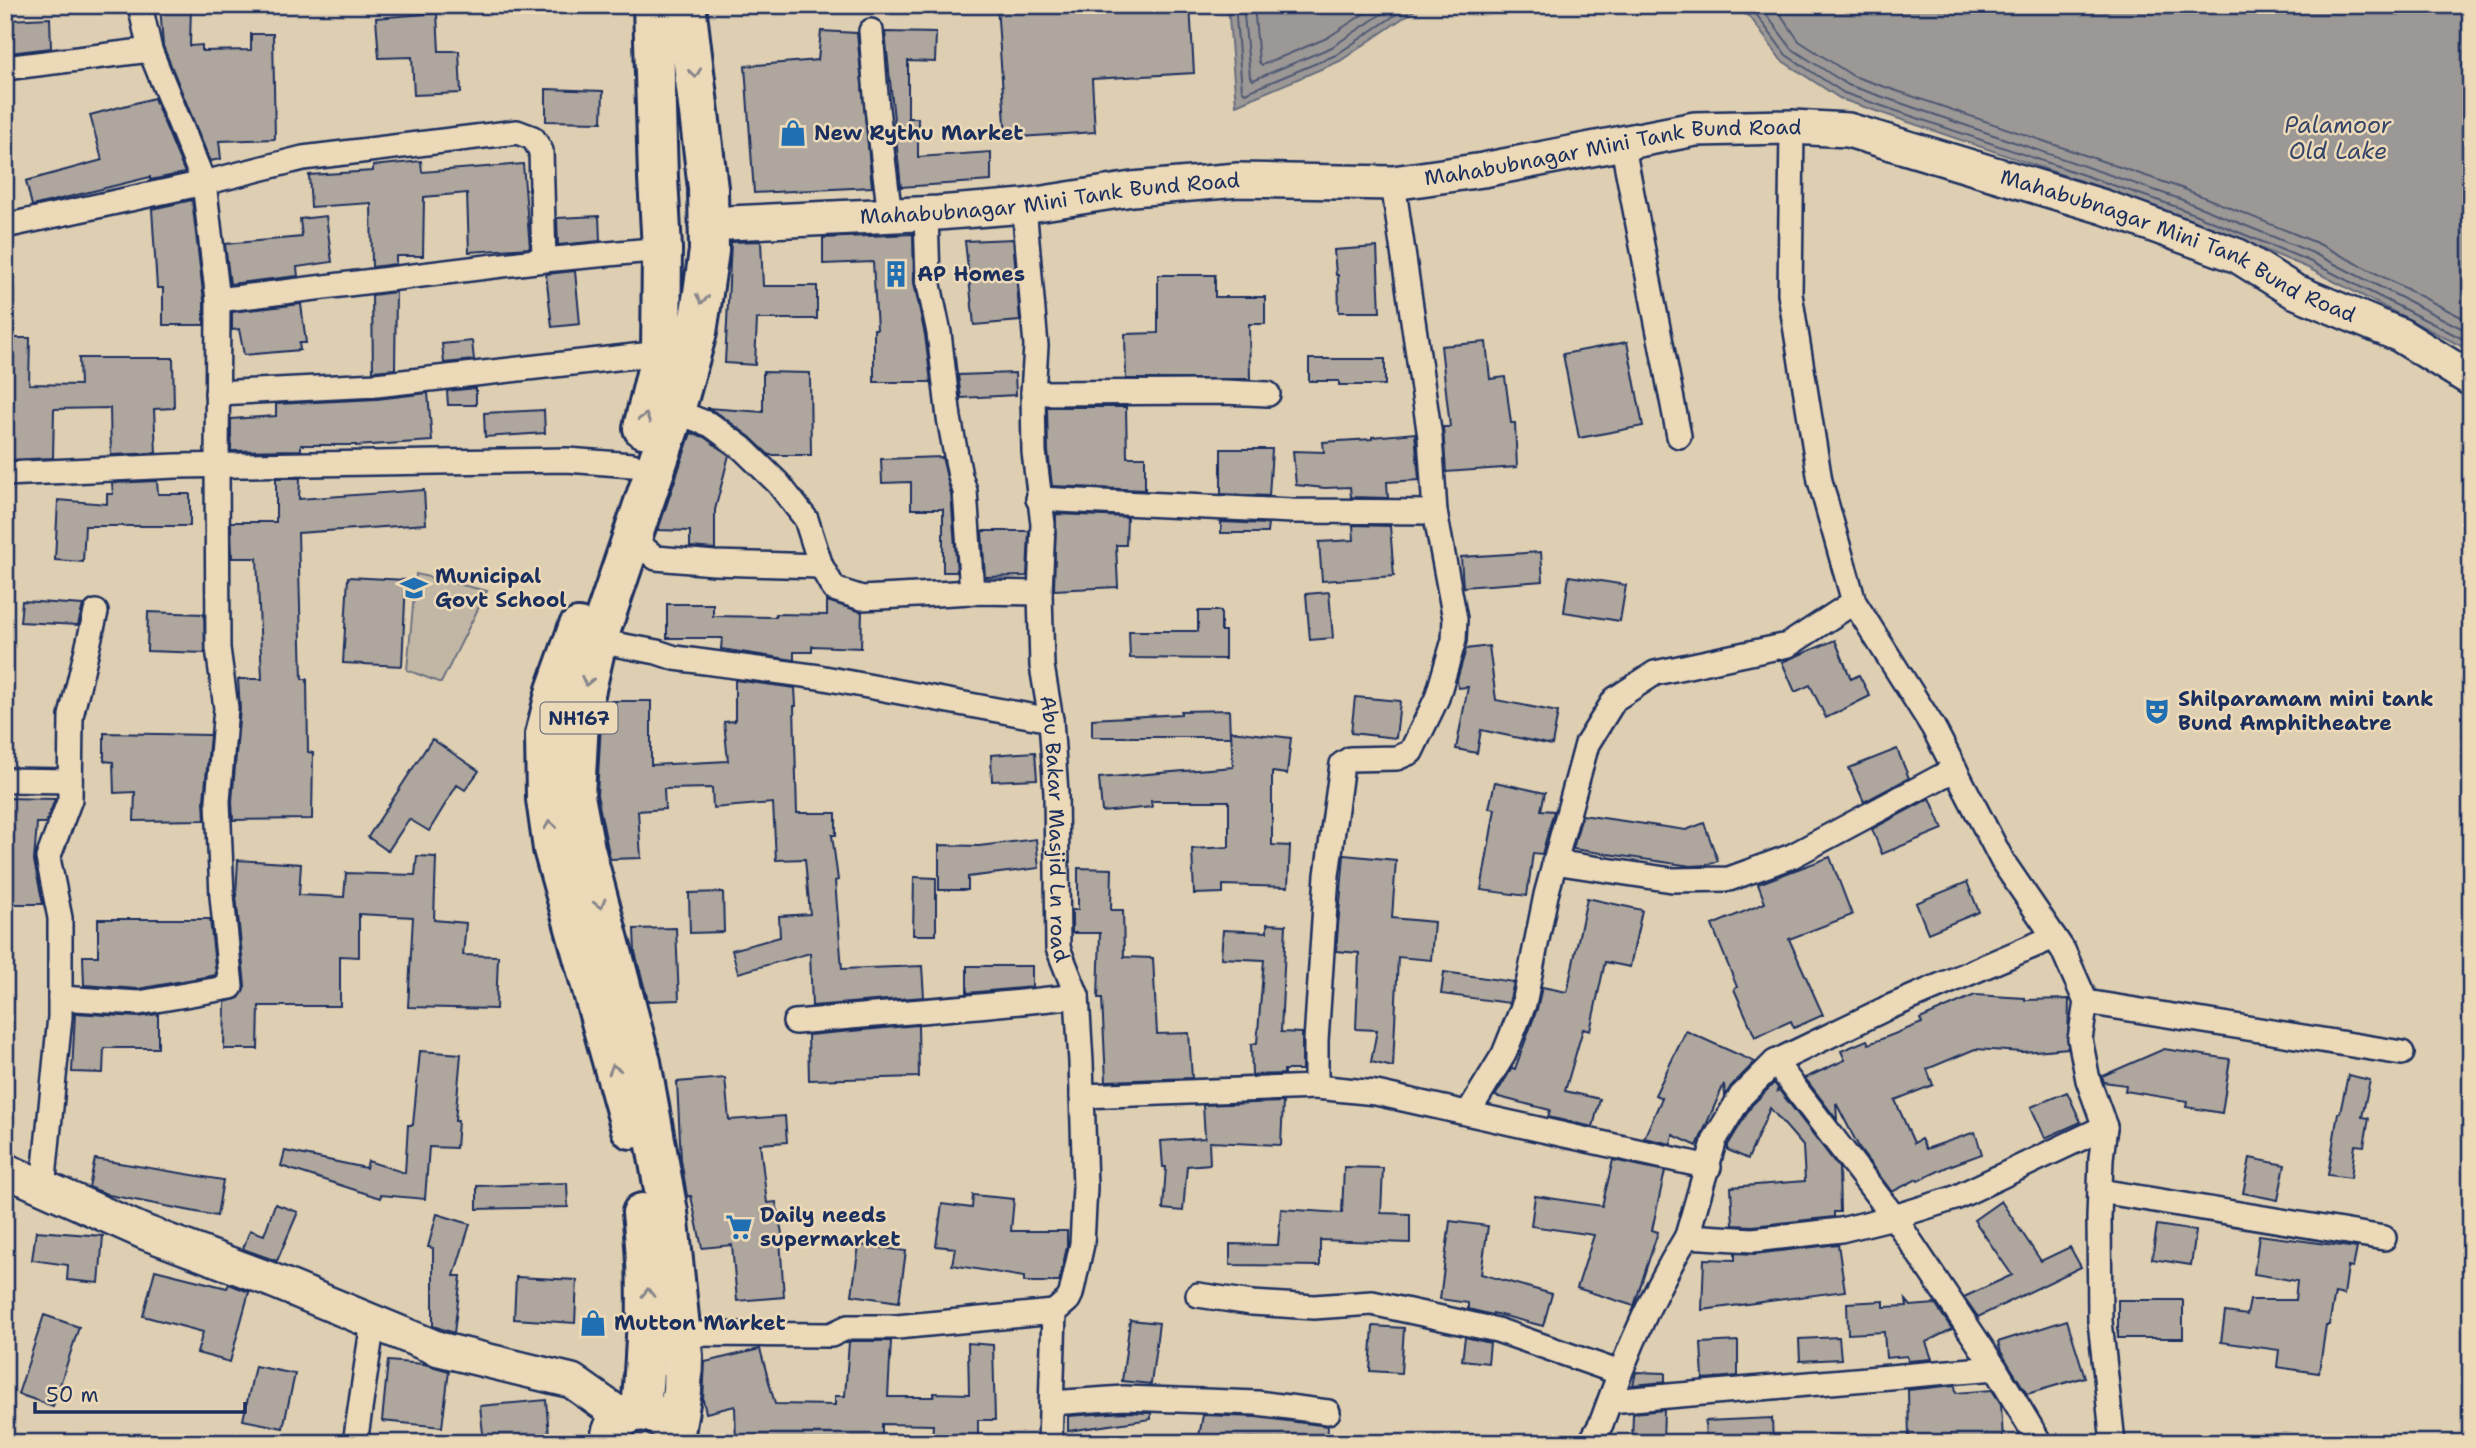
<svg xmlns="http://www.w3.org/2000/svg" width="2476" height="1448" font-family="'Shantell Sans',sans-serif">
<rect width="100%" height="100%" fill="#dfcfb2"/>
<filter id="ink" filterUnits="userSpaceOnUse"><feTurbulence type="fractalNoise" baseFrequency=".0143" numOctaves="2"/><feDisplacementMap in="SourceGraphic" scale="14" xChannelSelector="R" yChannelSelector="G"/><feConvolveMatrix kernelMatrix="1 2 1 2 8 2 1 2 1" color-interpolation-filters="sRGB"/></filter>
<g filter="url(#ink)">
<!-- green -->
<path fill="#c2b7a5" stroke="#6e7382" stroke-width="2" d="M416,574L487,591L441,683L407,670Z"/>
<!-- water -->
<path fill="#9c9895" stroke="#686e7f" stroke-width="2" d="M1228,5H1422L1340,61L1236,105Z
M1732,5H2471V351L2306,267L2174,213L1841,99L1781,60L1751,18Z"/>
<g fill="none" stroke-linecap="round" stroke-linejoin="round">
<!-- shore -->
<path stroke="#4f5974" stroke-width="2" d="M1235,5L1242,90L1245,93L1336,55L1410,5
M1243,5L1250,77L1253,80L1332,47L1395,5
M1254,5L1259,62L1262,65L1327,38L1377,5
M1744,5L1756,14L1786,55L1844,93L2177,207L2309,261L2471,343
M1759,5L1792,49L1848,85L2180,199L2313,253L2471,333
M1774,5L1799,41L1853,76L2184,189L2317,243L2471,322"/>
</g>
<!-- building -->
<path fill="#afa79d" stroke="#1b2f5e" stroke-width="2" d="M160,5H191L190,46L202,45V51L251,50V34H273L275,139L219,141L221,159L210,161L163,46Z
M997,5H1190L1194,73L1092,79L1095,132L1006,138Z
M437,13L439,51H459L461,93L414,95L412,57L379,58L376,18Z
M50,18L51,48L9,53L7,20Z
M821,31L857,33L872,187L754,193L745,66L818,60Z
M885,32L936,33L935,62L908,61V118H918V157L991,152V181L901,187Z
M546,89L603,91L602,122L546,121Z
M154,98L185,173L150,180V177L32,206L26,181L102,160L90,115Z
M421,161L422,172L523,164L530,248L469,252L467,193L424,197L423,256H396V264L372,267L371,203L311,207L309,175L373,171V166Z
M192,200L204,301V325H163V288H157L152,209Z
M326,216L332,262L297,267L298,276L230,284L225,244L302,237L300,219Z
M599,216L600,241L558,245L557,218Z
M913,234L914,283L925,335L931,382H874V329H877L873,262L823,264V238Z
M1013,239L1020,321L974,325L965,241Z
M761,241L763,286H817V319H757L755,365L725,363L731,242Z
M1377,247L1380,312H1339L1338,275H1336L1334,250Z
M575,271L580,324L552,327L546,274Z
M1158,275H1215V297H1265V324H1249L1250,379H1126L1125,334L1158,333Z
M396,292L395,369L373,371L372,295Z
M301,304L306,343H299L300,350L244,355L239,329L232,330V312Z
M5,338H30L29,384L80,385L79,358H173L174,408L154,409L156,453L111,455L110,408L54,409L53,458L5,460Z
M472,341L474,360L444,363L442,344Z
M1486,342L1490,379L1505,377L1511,423H1515L1517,467L1446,472L1443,427H1450L1441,346Z
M1627,342L1643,426L1579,438L1563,354Z
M1309,359H1385V385H1339V381H1309Z
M763,372L810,373L811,455H769L750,437L719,414L707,408L763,412Z
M1015,373L1016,395L961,398L958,375Z
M476,388V405H448L447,391Z
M428,393L432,441L356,446V445H301V450L231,451V419L276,416V404L377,399Z
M1047,407H1126L1127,457H1145V490L1052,486L1048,451Z
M544,410L545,433L485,437L484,413Z
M691,433L704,437L729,455L715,510V549L690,547V531L658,530Z
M1415,433L1419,480L1387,482L1388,498L1351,497L1350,487L1325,488L1296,485L1293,451L1324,452L1323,442L1372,439V437Z
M1221,449H1272L1269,496L1221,494Z
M942,457L951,494L957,572H943V509H911V482L882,483L881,459Z
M276,478H300L299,499L424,490L426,524L298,533L302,679H307L308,752L313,753L312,819L233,820L232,801L240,709L238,679H262L257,558H232L231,522H276Z
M157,481L158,494H190V526H85L83,562L55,560L58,500L107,504V494H113L112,483Z
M1056,514L1127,517L1126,545H1116L1118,587L1054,590Z
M1221,522L1268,524L1267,533H1221Z
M1353,525L1390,526L1394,576L1322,581L1319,542L1354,540Z
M982,531H1029L1027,576L985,577Z
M1541,552L1543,581L1463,587L1461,557Z
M1569,576L1626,585L1620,621L1564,612Z
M348,577L406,580L402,666L343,663Z
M1329,592L1333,638L1310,640L1306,594Z
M22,601L83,605L78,625L20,622Z
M827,601L862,612L861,648L812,646V652H794V660L721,649L722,638H667V604H713V616L776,617V614L827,615Z
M1198,611H1221V631H1225V659L1130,658L1129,631H1198Z
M148,612L204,614L205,653L147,651Z
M1835,640L1851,679L1859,675L1870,696L1826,718L1810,685L1795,692L1782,662Z
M1489,646L1496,700L1558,712L1552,745L1481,730L1477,753L1456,749L1468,687L1458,688L1457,680L1466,649Z
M735,680L795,688L796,706H794L797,813H836V835H832L838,880L835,881L842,969L922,966L924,997L812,1006L810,953L738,973L732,950L780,937L779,916L810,914L805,859L776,860L773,803L713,808L712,788L664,789L665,809L638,811L641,858L610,859L597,795L601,723L606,701H651V765L728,761L724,722L735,721Z
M1355,697L1400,701L1396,738L1351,733Z
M1229,710L1230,737H1092V719L1181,714V711Z
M1231,731L1291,738L1287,774L1272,772V845L1290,846L1288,887L1223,885V893L1194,894L1192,849L1229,847V801H1151L1152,807L1102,812L1099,778L1233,767Z
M104,733L210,735L204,800L205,820L134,821L135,792L114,793L113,762L104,761Z
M432,739L479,771L465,790L457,785L429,831L409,819L388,851L368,837Z
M1897,749L1909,778L1864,802L1849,768Z
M1035,752L1037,779L992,781L991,755Z
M1495,782L1545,793L1541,810L1554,811L1542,854L1533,853L1527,896L1481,890L1495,809L1489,808Z
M5,798L55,799L46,823H37L34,861L43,904H5Z
M1930,798L1943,829L1882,854L1872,829Z
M1582,815L1686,830L1704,823L1718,861L1707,865L1691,866L1573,849Z
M1036,839L1039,868L968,877V890H939V845L979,846Z
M1344,855L1396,860L1392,918L1434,922L1431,960L1398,957L1393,1067L1371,1062L1377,1030L1356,1029L1359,953L1336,951Z
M417,856L436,857L434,920L466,923L463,955L498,956L496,1009L408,1007L413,917L359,914V957L340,956V1006H259L258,1049H224L225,1002L239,998L245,986L236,895L238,860L301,864L299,895L344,897L346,873L415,875Z
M1830,857L1852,915L1789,939L1823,1015L1794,1028L1791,1021L1755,1037L1734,989L1737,987L1712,925L1765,903L1758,884Z
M1078,868L1112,869L1111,910H1123L1124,957L1153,958L1157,1034L1189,1033L1192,1078L1106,1081L1102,998H1098L1100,933H1072V910H1078Z
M914,877L936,878V935H913Z
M1967,882L1979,912L1928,933L1916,903Z
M723,892L724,932L690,933L689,893Z
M1587,898L1642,910L1630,967L1605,962L1590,1031L1583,1029L1565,1091L1600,1099L1593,1127L1548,1117L1550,1110L1495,1096L1512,1068L1515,1069L1537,1009L1542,987L1567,992Z
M98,919H210L216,975L138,989L84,985L83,956H98Z
M1267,924L1286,925L1281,1032L1302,1033V1070H1284V1074L1252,1075L1251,1044L1257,1043L1264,960L1221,958L1223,930L1267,932Z
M676,928L679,1000L648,1001L635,952L634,929Z
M967,966H1032V987L967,993Z
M1444,972L1514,982L1509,1003L1441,994Z
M1975,995L2025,998V1000L2069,999L2068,1048L2023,1052L1975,1049L1927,1069L1933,1085L1895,1100L1914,1143L1921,1139L1926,1149L1975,1132L1982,1154L1949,1166L1918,1181L1917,1179L1892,1192L1861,1151L1836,1103L1837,1120L1805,1078L1845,1060L1841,1051L1867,1040L1869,1044L1922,1023L1920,1019Z
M75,1013L138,1017L158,1014V1048H104L103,1073L72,1072Z
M918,1025L919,1077L809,1080L808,1035Z
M1686,1031L1755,1062L1731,1086L1725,1096L1724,1084L1697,1146L1673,1135L1671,1144L1644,1138L1662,1098L1655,1095Z
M2164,1049L2230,1059L2222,1113L2186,1107L2187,1101L2125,1091L2126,1085L2104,1082L2102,1076Z
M420,1051L461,1054L455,1121H458L456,1148L429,1147L425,1199L381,1195L380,1198L281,1166L285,1151L366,1168L368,1161L405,1173L408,1125H413Z
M2348,1075L2370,1080L2362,1117L2369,1118L2364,1146L2355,1145L2351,1178L2328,1175L2338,1113H2340Z
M725,1078L729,1120L785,1116L787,1142L760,1144L767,1203L776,1202L783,1239H780L784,1297L737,1301L732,1245L702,1248L691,1196H687L681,1160L677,1082Z
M1774,1083L1778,1088L1777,1091L1779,1090L1839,1168L1840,1212H1834V1217L1753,1226L1733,1225L1731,1187L1805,1181L1803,1146L1770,1108L1748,1159L1728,1150V1145L1752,1105Z
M2067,1092L2081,1122L2045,1138L2031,1107Z
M1283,1102L1281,1145L1209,1142L1210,1164L1187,1166L1183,1211L1163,1209L1166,1167H1163L1161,1141L1205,1138L1203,1105Z
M2250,1158L2285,1165L2278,1200L2243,1193Z
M95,1159L223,1180L217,1216L109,1195L89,1187Z
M1613,1160L1665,1171L1652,1230L1658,1232L1634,1306L1577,1288L1594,1235L1531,1226L1535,1196L1602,1206Z
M1344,1167L1383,1168L1381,1213L1410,1214V1243L1320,1240V1266L1230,1265V1244L1278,1245L1281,1209L1342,1213Z
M567,1183L568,1207L477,1209V1186Z
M973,1195L1014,1199L1011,1231H1067V1247L1059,1282H1024V1277L952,1265L955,1248L936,1246L942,1204L972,1208Z
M2001,1201L2041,1261L2070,1247L2081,1267L1978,1317L1964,1297L2012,1275L1974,1220Z
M275,1204L298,1212L277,1261L243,1249L250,1230L264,1235Z
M437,1214L470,1224L454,1276H461L454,1333L433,1326V1248L428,1247Z
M1450,1221L1488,1226L1481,1274L1552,1294L1543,1326L1493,1313V1315L1468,1309V1303L1440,1299Z
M2157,1225L2196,1231L2191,1265L2152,1259Z
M36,1231L103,1236L99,1283L67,1280L68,1265L32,1260Z
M2259,1235L2357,1248L2353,1268L2348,1267L2344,1295L2335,1293L2329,1325H2326L2319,1373L2277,1367L2279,1350L2221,1342L2225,1312L2247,1315L2250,1300H2295L2297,1281L2254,1274Z
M1838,1244L1845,1291L1702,1310L1704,1259L1735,1260V1253L1755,1254Z
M859,1245L906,1251L899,1302L852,1295Z
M155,1270L227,1288L229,1284L249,1292L230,1362L197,1353L203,1332L143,1316Z
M516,1277L577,1280L575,1323L514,1319Z
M1906,1300L1911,1306L1935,1304L1952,1329L1926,1342L1932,1359L1908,1361L1907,1356L1886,1358L1884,1332L1848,1334L1847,1303L1884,1301V1307L1907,1306Z
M2118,1300H2183V1338H2118Z
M44,1315L79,1327L53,1406L18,1394Z
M1130,1320L1159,1323L1151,1384L1122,1381Z
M2067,1320L2085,1377L2027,1394L2001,1352L1998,1342Z
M1373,1326L1404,1328L1401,1373L1370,1371Z
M1465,1337L1490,1343L1488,1363L1462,1360Z
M1839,1337L1841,1359L1800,1361L1799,1339Z
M851,1341H891L888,1397H934V1393L969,1394L968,1343L993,1345L995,1420H978V1443H932L933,1425L882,1424V1443H736L735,1406L706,1413L703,1400L705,1362L760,1349L775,1404L835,1405V1396H845L849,1342Z
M1738,1341V1376L1703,1379L1701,1343Z
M388,1361L424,1364L449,1371L442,1427L382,1421Z
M255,1366L295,1374L283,1428L243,1420Z
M1636,1372L1665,1373V1382L1633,1385Z
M1955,1385L1956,1393L1992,1390L2001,1404L2003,1440L1963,1443L1962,1440L1909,1441L1908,1390Z
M546,1400L549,1435L543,1443H484L480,1406Z
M1664,1410L1663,1443H1632L1633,1413Z
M1124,1412L1151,1413V1419L1068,1431V1416Z
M1203,1415L1256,1417L1328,1426L1327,1443H1293L1249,1438L1248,1443H1225L1226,1440L1199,1436Z
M1772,1418L1773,1443H1706L1705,1421Z"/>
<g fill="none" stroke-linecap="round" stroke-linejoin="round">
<defs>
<g id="street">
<path d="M871,31L877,108L890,216"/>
<path d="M5,68L150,50L140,5"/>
<path d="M1792,127L1790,294L1820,481L1854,602L1933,727L2003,862L2063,950L2086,1002L2080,1039L2088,1080L2105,1127L2101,1158L2099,1218L2100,1321L2113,1443"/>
<path d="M1622,142L1679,436"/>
<path id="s1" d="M1024,206L1036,346L1033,393L1034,452L1043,524L1040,593L1042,666L1051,720L1056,793L1058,948L1077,996L1081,1062L1085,1187L1082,1244L1071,1294L1068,1300L1054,1312L1050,1443"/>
<path d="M926,214L928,280L939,333L949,418L960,476L965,491L972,592"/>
<path d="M5,226L204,183L303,158L517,132L533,138L541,151L544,260L662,249"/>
<path d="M218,300L544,260"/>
<path d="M217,393L376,385L661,353"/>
<path d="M1033,393L1224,392L1268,394"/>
<path d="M675,411L711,425L742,448L778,483L806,519L821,566L834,589L862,598L972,592L1040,593"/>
<path d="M5,474L176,466L567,460L632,465"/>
<path d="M1038,499L1292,511L1435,512"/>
<path d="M632,539L656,558L714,563L821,566"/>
<path d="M597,641L657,652L675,658L819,677L1051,720"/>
<path d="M5,780L70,781"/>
<path d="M1554,862L1672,880L1729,879L1792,856L1955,769"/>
<path d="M60,998L139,1003L231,987L222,896L218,801L226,708L218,648L217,466L218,300L204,183L150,50"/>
<path d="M2086,1002L2402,1053"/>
<path d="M795,1022C889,1013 983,1007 1077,996"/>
<path d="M1775,1062L1894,1217L1995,1368"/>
<path d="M1316,1087L1376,1093L1709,1167"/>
<path d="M1082,1096L1316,1087V1041L1327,875L1342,764L1350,759L1397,758L1411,752L1437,698L1454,640L1455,619L1435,512L1430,437L1393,183"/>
<path d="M1468,1113L1504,1054L1524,1004L1546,895L1587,744L1615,699L1655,673L1788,645L1854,602"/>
<path d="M43,1187L60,1017V918L48,858L70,799L71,716L96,612"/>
<path d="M2100,1191L2384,1238"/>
<path d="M1687,1236L1715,1139L1741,1096L1775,1062L1885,1009L2054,937"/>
<path d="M1198,1295L1252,1303L1314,1307L1372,1303L1497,1330L1620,1373L1601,1424L1590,1443"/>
<path d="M681,1334L831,1335L848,1327H897L1054,1312"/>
<path d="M1620,1373C1639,1325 1660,1280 1687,1236L1753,1240L1841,1230L1894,1217L1955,1198L2105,1127"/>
<path d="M1610,1401L1995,1368L2040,1443"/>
<path d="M1051,1403L1124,1398L1257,1403L1328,1412"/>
<path d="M355,1443L373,1322"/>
</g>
<g id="secondary">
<path id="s2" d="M708,224L938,213L1024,206L1132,189L1238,180L1393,183L1483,170L1695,129L1792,127L1848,130L2104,207L2238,256L2294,291L2400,335L2471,379"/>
<path d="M5,1170L144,1232L269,1279L439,1349L572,1381L623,1417"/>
</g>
<path id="highway" d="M643,428L661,353L662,249L658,178L653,5
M578,628L556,690L545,735L546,799L553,849L631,1129
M641,1410C647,1344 650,1279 642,1213
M674,1439L682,1391L683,1356L668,1212L641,1062L585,849L575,796L579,720L597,641L675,411L697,332L703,293L709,251L708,188L686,5
M610,1443C610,1413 643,1403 664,1420"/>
</defs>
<!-- street casing -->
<use href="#street" stroke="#1b2f5e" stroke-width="28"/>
<!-- secondary casing -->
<use href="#secondary" stroke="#1b2f5e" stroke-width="38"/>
<!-- highway casing -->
<use href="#highway" stroke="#1b2f5e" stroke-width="44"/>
<!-- street -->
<use href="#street" stroke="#ecd9b7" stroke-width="23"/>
<!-- secondary -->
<use href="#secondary" stroke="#ecd9b7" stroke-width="33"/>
<!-- highway -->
<use href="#highway" stroke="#ecd9b7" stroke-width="38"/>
</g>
<!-- one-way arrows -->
<defs><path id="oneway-chevron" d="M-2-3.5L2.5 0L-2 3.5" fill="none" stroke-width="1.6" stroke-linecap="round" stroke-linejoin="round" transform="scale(1.75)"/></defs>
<g stroke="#84848a">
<use href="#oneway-chevron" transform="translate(695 73) rotate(83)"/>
<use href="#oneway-chevron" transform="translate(702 299) rotate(99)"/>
<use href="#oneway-chevron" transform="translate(645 418) rotate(-74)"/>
<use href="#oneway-chevron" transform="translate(587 681) rotate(102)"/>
<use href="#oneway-chevron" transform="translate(550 825) rotate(-99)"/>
<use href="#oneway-chevron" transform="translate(600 904) rotate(75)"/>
<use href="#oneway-chevron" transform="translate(614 1069) rotate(-106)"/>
<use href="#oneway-chevron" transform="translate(648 1293) rotate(-90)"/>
</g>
</g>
<!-- icons -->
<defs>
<symbol id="shop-bare" viewBox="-9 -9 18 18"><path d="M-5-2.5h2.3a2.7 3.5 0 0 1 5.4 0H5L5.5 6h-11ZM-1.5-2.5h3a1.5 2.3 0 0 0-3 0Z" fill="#1f6fb2" stroke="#ecd9b7" stroke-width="2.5" paint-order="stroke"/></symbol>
<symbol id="building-bare" viewBox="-9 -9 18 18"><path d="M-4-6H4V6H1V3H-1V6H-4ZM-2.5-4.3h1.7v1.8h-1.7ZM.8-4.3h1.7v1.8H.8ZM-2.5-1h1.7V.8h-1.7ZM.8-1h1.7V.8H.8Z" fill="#1f6fb2" stroke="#ecd9b7" stroke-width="2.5" paint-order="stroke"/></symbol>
<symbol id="school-bare" viewBox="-9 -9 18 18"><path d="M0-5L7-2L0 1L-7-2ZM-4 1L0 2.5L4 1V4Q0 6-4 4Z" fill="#1f6fb2" stroke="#ecd9b7" stroke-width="2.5" paint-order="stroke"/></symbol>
<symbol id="theatre-bare" viewBox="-9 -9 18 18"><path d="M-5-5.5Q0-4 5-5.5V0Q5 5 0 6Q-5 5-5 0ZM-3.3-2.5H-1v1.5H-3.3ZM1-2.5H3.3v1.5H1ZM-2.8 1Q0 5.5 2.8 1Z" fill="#1f6fb2" stroke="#ecd9b7" stroke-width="2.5" paint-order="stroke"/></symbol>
<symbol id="supermarket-bare" viewBox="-9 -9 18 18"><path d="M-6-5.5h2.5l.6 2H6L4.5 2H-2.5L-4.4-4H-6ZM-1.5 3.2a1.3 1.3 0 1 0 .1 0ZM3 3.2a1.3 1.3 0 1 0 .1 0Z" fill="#1f6fb2" stroke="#ecd9b7" stroke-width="2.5" paint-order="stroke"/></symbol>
</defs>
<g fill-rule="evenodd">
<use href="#shop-bare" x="774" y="114" width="38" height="38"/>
<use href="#building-bare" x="877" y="255" width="38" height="38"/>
<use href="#school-bare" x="395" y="569" width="38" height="38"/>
<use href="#theatre-bare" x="2138" y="692" width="38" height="38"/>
<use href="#supermarket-bare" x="720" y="1208" width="38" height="38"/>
<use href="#shop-bare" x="574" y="1304" width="38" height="38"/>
</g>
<g text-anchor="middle" stroke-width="5" stroke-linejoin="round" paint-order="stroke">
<!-- shield labels -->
<rect fill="#ecd9b7" stroke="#5a6279" stroke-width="2" x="540.5" y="702.5" width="77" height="31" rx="5"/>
<g font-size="19" font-weight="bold" fill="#1b2f5e">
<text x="579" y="725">NH167</text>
</g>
<!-- poi labels -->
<g font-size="21" font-weight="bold" fill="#1b2f5e" stroke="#ecd9b7" text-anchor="start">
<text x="814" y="140">New Rythu Market</text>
<text x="917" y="281">AP Homes</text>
<text x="435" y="583">Municipal<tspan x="435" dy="24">Govt School</tspan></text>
<text x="2178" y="706">Shilparamam mini tank<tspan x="2178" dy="24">Bund Amphitheatre</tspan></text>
<text x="760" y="1222">Daily needs<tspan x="760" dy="24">supermarket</tspan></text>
<text x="614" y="1330">Mutton Market</text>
</g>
<!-- street labels -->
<g font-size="21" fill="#1b2f5e" stroke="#ecd9b7">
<text dy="7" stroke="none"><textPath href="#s2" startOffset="910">Mahabubnagar Mini Tank Bund Road</textPath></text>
<text dy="7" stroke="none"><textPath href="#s2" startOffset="343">Mahabubnagar Mini Tank Bund Road</textPath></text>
<text dy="7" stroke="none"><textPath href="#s2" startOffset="1498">Mahabubnagar Mini Tank Bund Road</textPath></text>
<text dy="7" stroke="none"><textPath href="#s1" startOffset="625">Abu Bakar Masjid Ln road</textPath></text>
</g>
<!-- water labels -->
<g font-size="23" font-style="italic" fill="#354469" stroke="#ecd9b7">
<text x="2338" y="133">Palamoor<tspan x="2338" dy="26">Old Lake</tspan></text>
</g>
</g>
<!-- margin -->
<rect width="2476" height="1448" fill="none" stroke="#ecd9b7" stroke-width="28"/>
<rect x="14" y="14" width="2448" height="1420" fill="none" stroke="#1b2f5e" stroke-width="2.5" filter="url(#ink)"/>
<!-- scale -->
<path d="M35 1402v10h210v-10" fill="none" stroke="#1b2f5e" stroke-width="3.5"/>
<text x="46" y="1402" font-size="21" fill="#1b2f5e" stroke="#ecd9b7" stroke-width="5" paint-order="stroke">50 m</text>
</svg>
